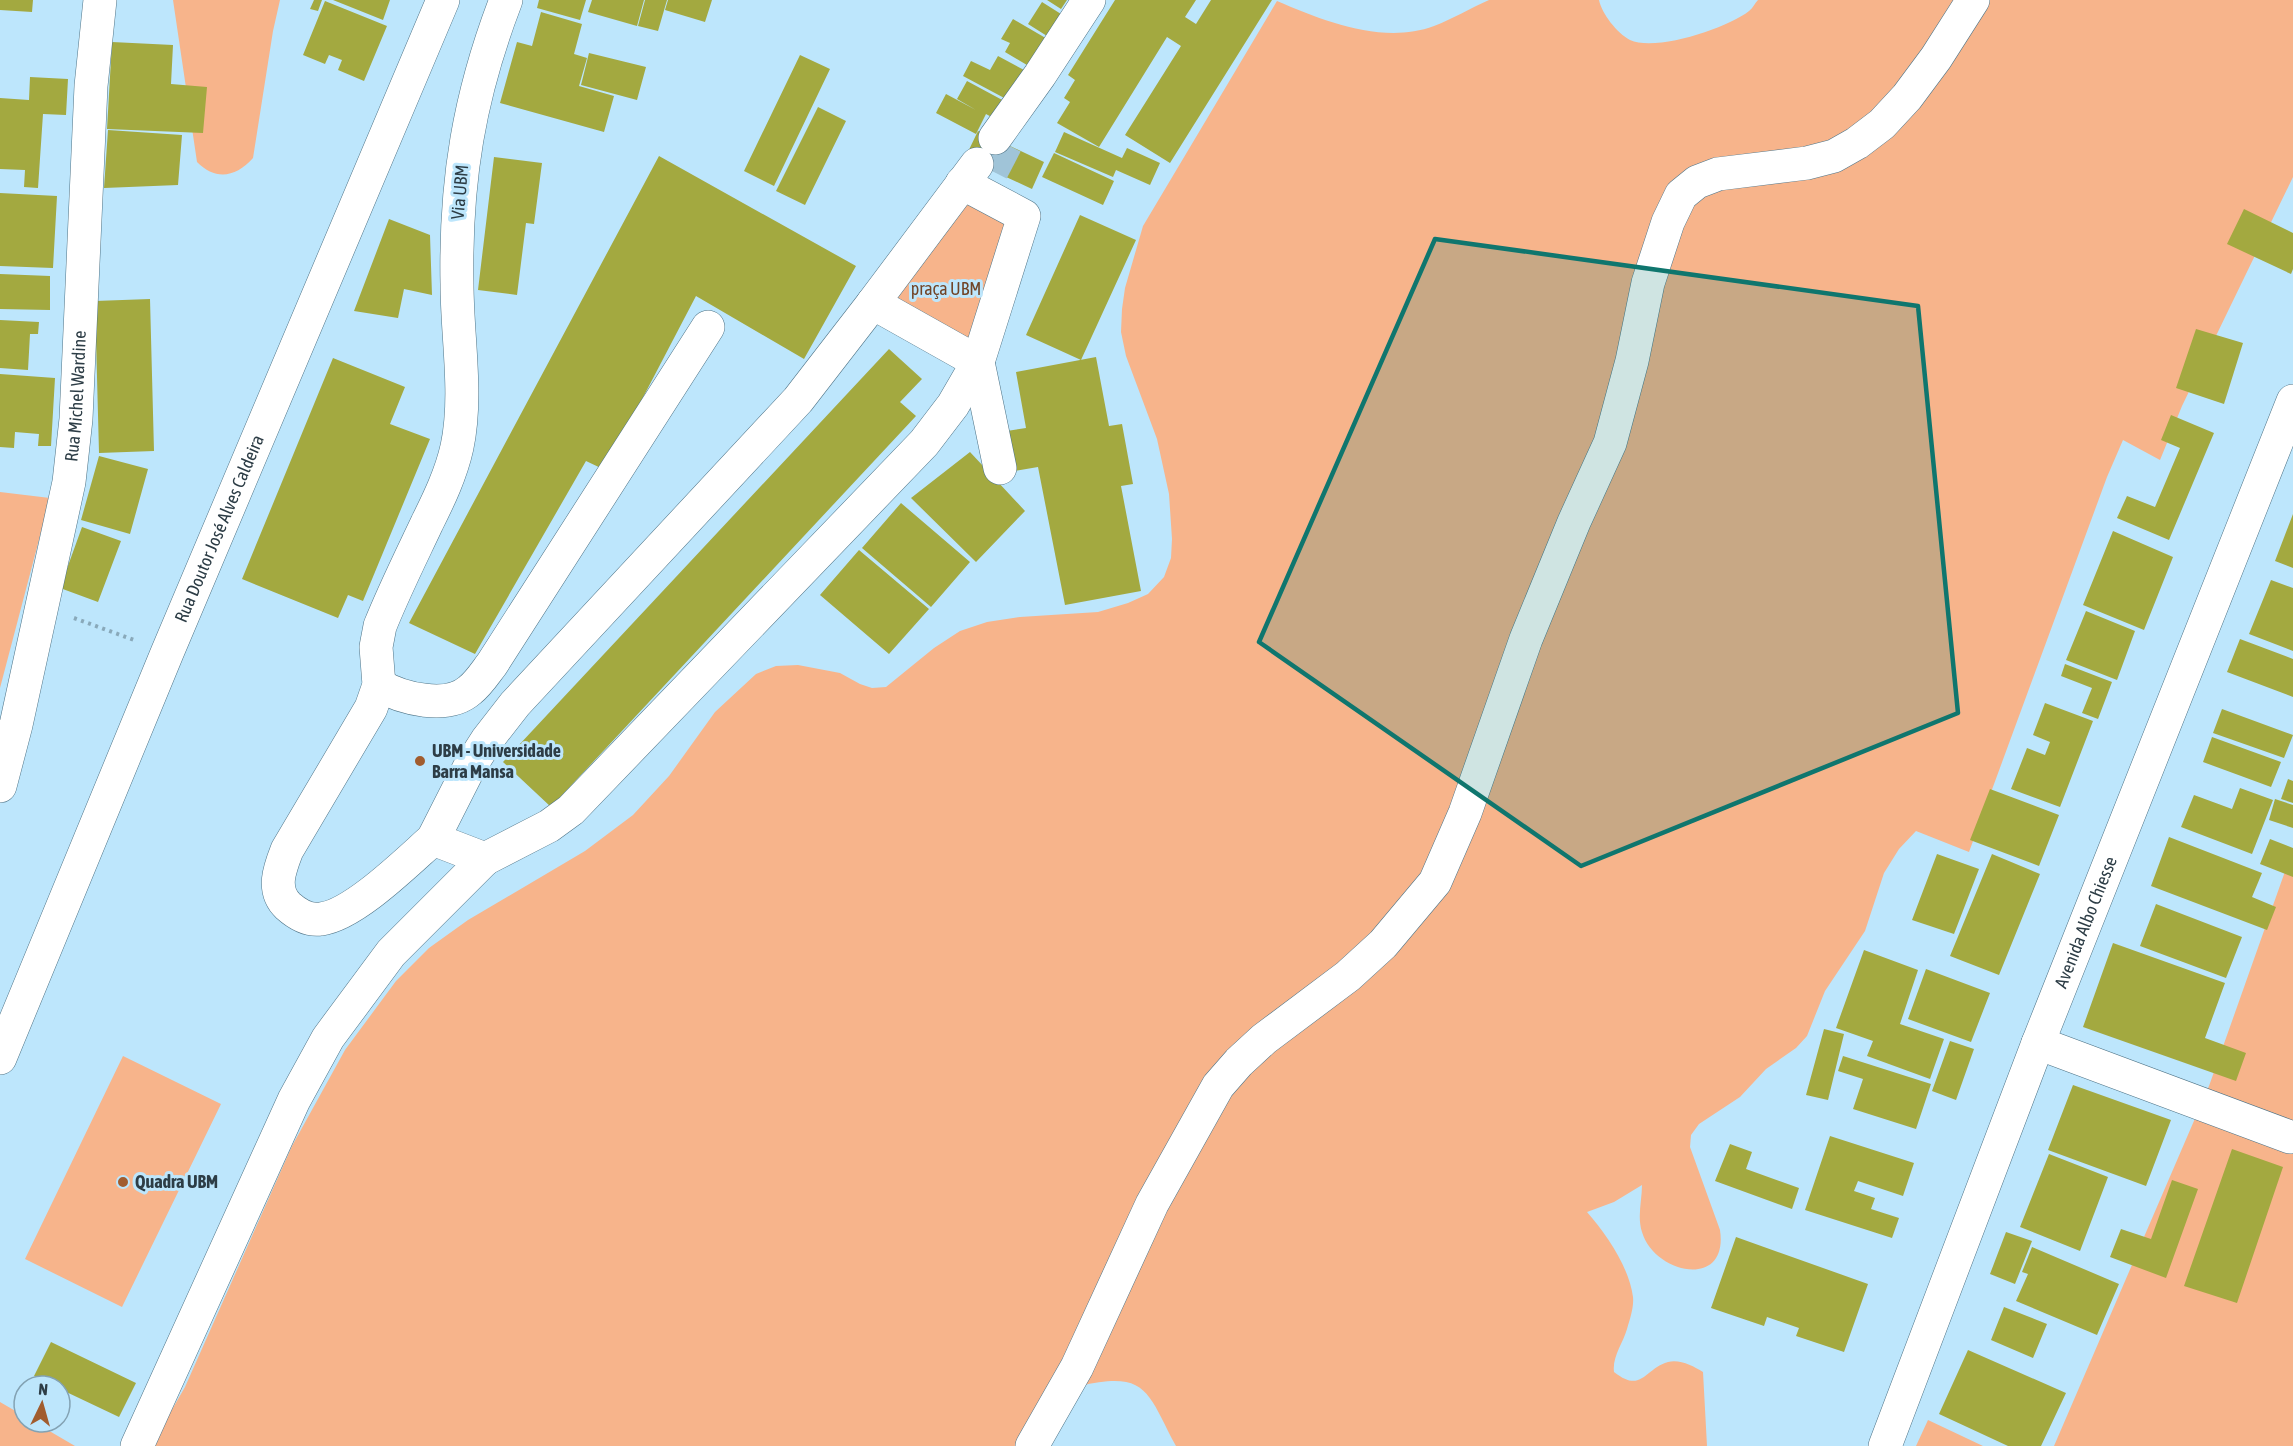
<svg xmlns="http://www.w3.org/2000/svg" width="2293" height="1446" font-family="'Asap Condensed',sans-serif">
<rect width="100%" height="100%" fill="#bde6fc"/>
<!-- green -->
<path fill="#f7b48b" d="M173,0H280L273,31L253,158C236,177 216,181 197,162Z
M1489,0H1599C1602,14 1617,33 1630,40C1656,52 1728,28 1749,11C1753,8 1755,3 1758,0H2293V177L2182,406L2160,460L2123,440L2107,477L1969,852L1916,831L1899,849L1884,873L1865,931L1825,991L1807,1036L1796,1048L1766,1069L1740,1097L1699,1124L1691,1135L1690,1147L1720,1230C1729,1290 1654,1274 1642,1232C1637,1217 1642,1200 1642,1185L1614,1202L1587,1212C1607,1235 1629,1267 1633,1297C1634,1307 1630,1319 1627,1329C1623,1343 1612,1357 1614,1372C1642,1394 1644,1369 1668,1362C1680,1359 1693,1366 1703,1372L1707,1446H1176C1147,1392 1148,1370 1079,1386L1043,1446H151L185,1387L292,1146L345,1050L396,981L429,948L468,920L585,851L633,815L669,776L715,712L756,674L776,666L798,665L840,673L860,684L872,688L886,687L934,648L960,631L987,622L1020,617L1098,612L1128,603L1148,594L1164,577L1171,558L1172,539L1169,494L1157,439L1126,356L1121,332L1122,309L1125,288L1143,226L1277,1C1324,21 1383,45 1434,26C1453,19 1470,8 1489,0Z
M966,193L1009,211L969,345L890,303Z
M0,492L50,498L0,688Z
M2293,849V1446H2054L2209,1086Z
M123,1056L221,1104L122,1307L25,1259Z
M0,1402L24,1416V1422H34L75,1446H0Z
M1928,1420L1983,1446H1916Z"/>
<!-- building -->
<path fill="#a3a940" d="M0,0H33L32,12L0,10Z
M314,0H322L318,11L310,9Z
M333,0H390L383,20Z
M539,0H586L580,20L537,8Z
M592,0H644L637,26L588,12Z
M645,0H667L658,31L638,26Z
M668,0H712L705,22L665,10Z
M1047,0H1067L1061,9Z
M1115,0H1196L1185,17L1196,24L1211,0H1272L1170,163L1125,135L1181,46L1167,37L1099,147L1057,123L1070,102L1064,98L1075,80L1068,75Z
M325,1L387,26L364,81L338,70L342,60L329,55L325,64L303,55Z
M1042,2L1061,14L1047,36L1028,24Z
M541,12L582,24L574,54L587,58L579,86L614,96L604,132L500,103L517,42L532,46Z
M1013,19L1049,40L1032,68L1005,52L1010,43L1001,39Z
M112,42L173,45L171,84L207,87L203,133L107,129Z
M589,53L646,67L637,100L581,85Z
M800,55L830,69L774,186L744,171Z
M998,56L1024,70L1008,100L963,76L971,61L990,70Z
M30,77L68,79L66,115L43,114L38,188L24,187L25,170L0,169V98L29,100Z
M967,81L1006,102L997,120L986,114L976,134L936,113L946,94L976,110L957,99Z
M818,107L846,121L805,205L776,191Z
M108,130L182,135L178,185L104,188Z
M978,131L1044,162L1032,189L965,158Z
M1064,132L1122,158L1127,148L1160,163L1150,185L1116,170L1113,177L1055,152Z
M1054,153L1114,181L1103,205L1042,177Z
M659,156L856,266L804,359L696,296L605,470L586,461L475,654L409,623Z
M494,157L542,163L534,224L526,223L517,295L478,290Z
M0,193L57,196L53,268L0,266Z
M2244,209L2293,233V269L2291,274L2227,244Z
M1080,215L1136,240L1081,360L1026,335Z
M389,219L430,235L432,295L404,289L398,318L354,311Z
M0,274L50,276V310L0,309Z
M150,299L154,451L99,453L95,301Z
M0,320L39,322L38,334H30L28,370L0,368Z
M2196,329L2243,343L2224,404L2176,388Z
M889,349L922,379L900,402L916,416L551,807L503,762Z
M1096,357L1109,426L1122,424L1133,484L1121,486L1141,591L1065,605L1038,467L1015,471L1007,431L1026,428L1016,372Z
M333,358L405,387L390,424L430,439L363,601L348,595L338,618L242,579Z
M0,374L55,378L51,446H38L39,434L15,432L14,448L0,447Z
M2171,415L2214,433L2169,540L2117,518L2127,496L2155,507L2180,448L2161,440Z
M970,452L1025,511L976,562L911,498Z
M99,456L148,469L130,534L81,520Z
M901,503L970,562L931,607L862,548Z
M2293,514V568L2275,561Z
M82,527L121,541L98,602L60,588Z
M2113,531L2173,557L2144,630L2083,605Z
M859,550L929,609L889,654L820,595Z
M2271,580L2293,588V651L2249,634Z
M2086,611L2135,631L2117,680L2066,660Z
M2240,639L2293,659V697L2227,672Z
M2065,664L2112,682L2098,719L2082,713L2092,688L2061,676Z
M2045,703L2093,721L2060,807L2011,789L2027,748L2045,755L2050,742L2033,735Z
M2222,709L2293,735L2284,758L2213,733Z
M2212,737L2281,762L2271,787L2203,762Z
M2288,779L2293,781V803L2281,799Z
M2240,788L2273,800L2252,854L2181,827L2194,795L2232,809Z
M1990,789L2059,815L2039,866L1970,840Z
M2275,799L2293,805V828L2269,820Z
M2169,837L2262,873L2252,897L2276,907L2267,930L2151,886Z
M2270,839L2293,848V877L2260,864Z
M1937,854L1979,869L1954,934L1912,920Z
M1992,854L2040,874L1999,975L1950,956Z
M2156,904L2242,937L2226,978L2140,946Z
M2113,943L2225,983L2205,1038L2246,1053L2236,1081L2083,1027Z
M1864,950L1918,970L1900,1024L1944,1039L1930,1079L1867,1056L1873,1041L1836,1028Z
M1926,969L1990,993L1971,1042L1908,1019Z
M1824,1029L1844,1034L1828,1100L1806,1095Z
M1950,1041L1974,1049L1956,1100L1932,1091Z
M1843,1056L1931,1084L1916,1129L1853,1109L1863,1079L1838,1071Z
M2073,1085L2171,1120L2146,1186L2048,1150Z
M1830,1136L1914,1163L1903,1196L1858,1181L1854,1191L1875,1198L1871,1209L1899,1218L1892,1238L1805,1210Z
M1730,1144L1752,1152L1746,1169L1799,1188L1792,1209L1715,1181Z
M2232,1149L2283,1167L2237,1303L2184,1286Z
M2049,1154L2108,1177L2080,1251L2020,1227Z
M2172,1180L2198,1189L2166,1278L2110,1257L2121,1229L2151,1239Z
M2006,1232L2032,1241L2015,1284L1990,1274Z
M1736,1237L1868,1284L1844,1352L1796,1336L1799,1328L1767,1317L1764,1326L1711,1308Z
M2032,1247L2119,1284L2097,1335L2016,1301L2028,1274L2022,1272Z
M2004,1307L2047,1324L2033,1358L1991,1340Z
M51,1342L136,1383L119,1417L60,1389V1386H54L34,1376Z
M1968,1350L2066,1393L2041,1446H2008L1939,1414Z"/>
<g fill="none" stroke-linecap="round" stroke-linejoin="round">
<!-- minor-tunnel -->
<path stroke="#a0c4d8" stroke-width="33" stroke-dasharray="33 16" stroke-linecap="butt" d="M992,171L1006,144"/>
<defs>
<g id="minor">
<path d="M506,0C469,96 455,181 457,284C457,337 468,395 457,447C451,474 439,499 427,523C411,557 394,591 380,626L376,647L379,685L371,708L287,850C280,868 271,890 288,906C297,914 308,921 321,919C354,915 408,861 433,839L485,859L549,826L571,810L924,443L953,405L978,362L1024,216L962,183"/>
<path d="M995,138L1040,75L1089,0"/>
<path d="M977,164L873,303L978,362L1000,468"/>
<path d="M379,685C402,699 448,710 470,690C479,683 485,673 492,664L708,327"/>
<path id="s1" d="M0,786L16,725L69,482L76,419L91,86L100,0"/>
<path d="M433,839L469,768L487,740L515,704L798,400L873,303"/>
<path d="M2038,1043L2290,1137"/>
<path id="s2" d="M0,1058L167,653L443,0"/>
<path d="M137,1446L294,1100L328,1038L391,953L485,859"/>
<path d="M1032,1446L1077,1367L1152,1204L1218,1086L1239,1062L1264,1039L1348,976L1383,944L1435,882L1465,813L1526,639L1574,522L1610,443L1632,361L1648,283L1668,222L1681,195L1697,182L1718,174L1807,163L1834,156L1857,143L1882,124L1907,97L1936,58L1973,0"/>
<path id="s3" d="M1885,1446L2038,1043L2293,401"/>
</g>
</defs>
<!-- minor casing -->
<use href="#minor" stroke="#4f7487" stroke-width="34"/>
<!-- path -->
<path stroke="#89a9ba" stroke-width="4" stroke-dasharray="3 4.5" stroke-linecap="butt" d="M74,618L134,640"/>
<!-- minor -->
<use href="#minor" stroke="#fff" stroke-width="33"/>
</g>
<!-- marked area -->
<path fill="#0f766e" fill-opacity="0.2" stroke="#0f766e" stroke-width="4.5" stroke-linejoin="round" d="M1435,239L1918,306L1958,713L1581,866L1259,642Z"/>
<!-- markers -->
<g fill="#a15c2e" stroke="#bde6fc" stroke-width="2">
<circle cx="420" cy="761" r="6"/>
<circle cx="123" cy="1182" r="6"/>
</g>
<g text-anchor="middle" stroke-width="6" stroke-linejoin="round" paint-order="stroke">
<!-- street labels -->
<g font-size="18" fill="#2d3d46" stroke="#bde6fc">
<text transform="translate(460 192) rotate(-85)" y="6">Via UBM</text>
<text dy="6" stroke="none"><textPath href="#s1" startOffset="398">Rua Michel Wardine</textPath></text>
<text dy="6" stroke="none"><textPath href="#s2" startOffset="573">Rua Doutor José Alves Caldeira</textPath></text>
<text dy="6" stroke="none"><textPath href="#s3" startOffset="561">Avenida Albo Chiesse</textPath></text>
</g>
<!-- park labels -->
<g font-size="18" fill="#714427" stroke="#bde6fc">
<text x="946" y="295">praça UBM</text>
</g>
<!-- poi labels -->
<g font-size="18" font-weight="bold" fill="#2d3d46" stroke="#bde6fc" text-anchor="start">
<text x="432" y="757">UBM - Universidade<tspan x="432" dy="21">Barra Mansa</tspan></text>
<text x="135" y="1188">Quadra UBM</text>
</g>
</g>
<!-- north arrow -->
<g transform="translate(42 1404) rotate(5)"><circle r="28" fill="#bde6fc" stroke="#83a2b3" stroke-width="1.5"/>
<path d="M0-4.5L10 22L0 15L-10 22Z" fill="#a15c2e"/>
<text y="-9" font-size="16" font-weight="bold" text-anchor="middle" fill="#2d3d46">N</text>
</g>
</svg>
